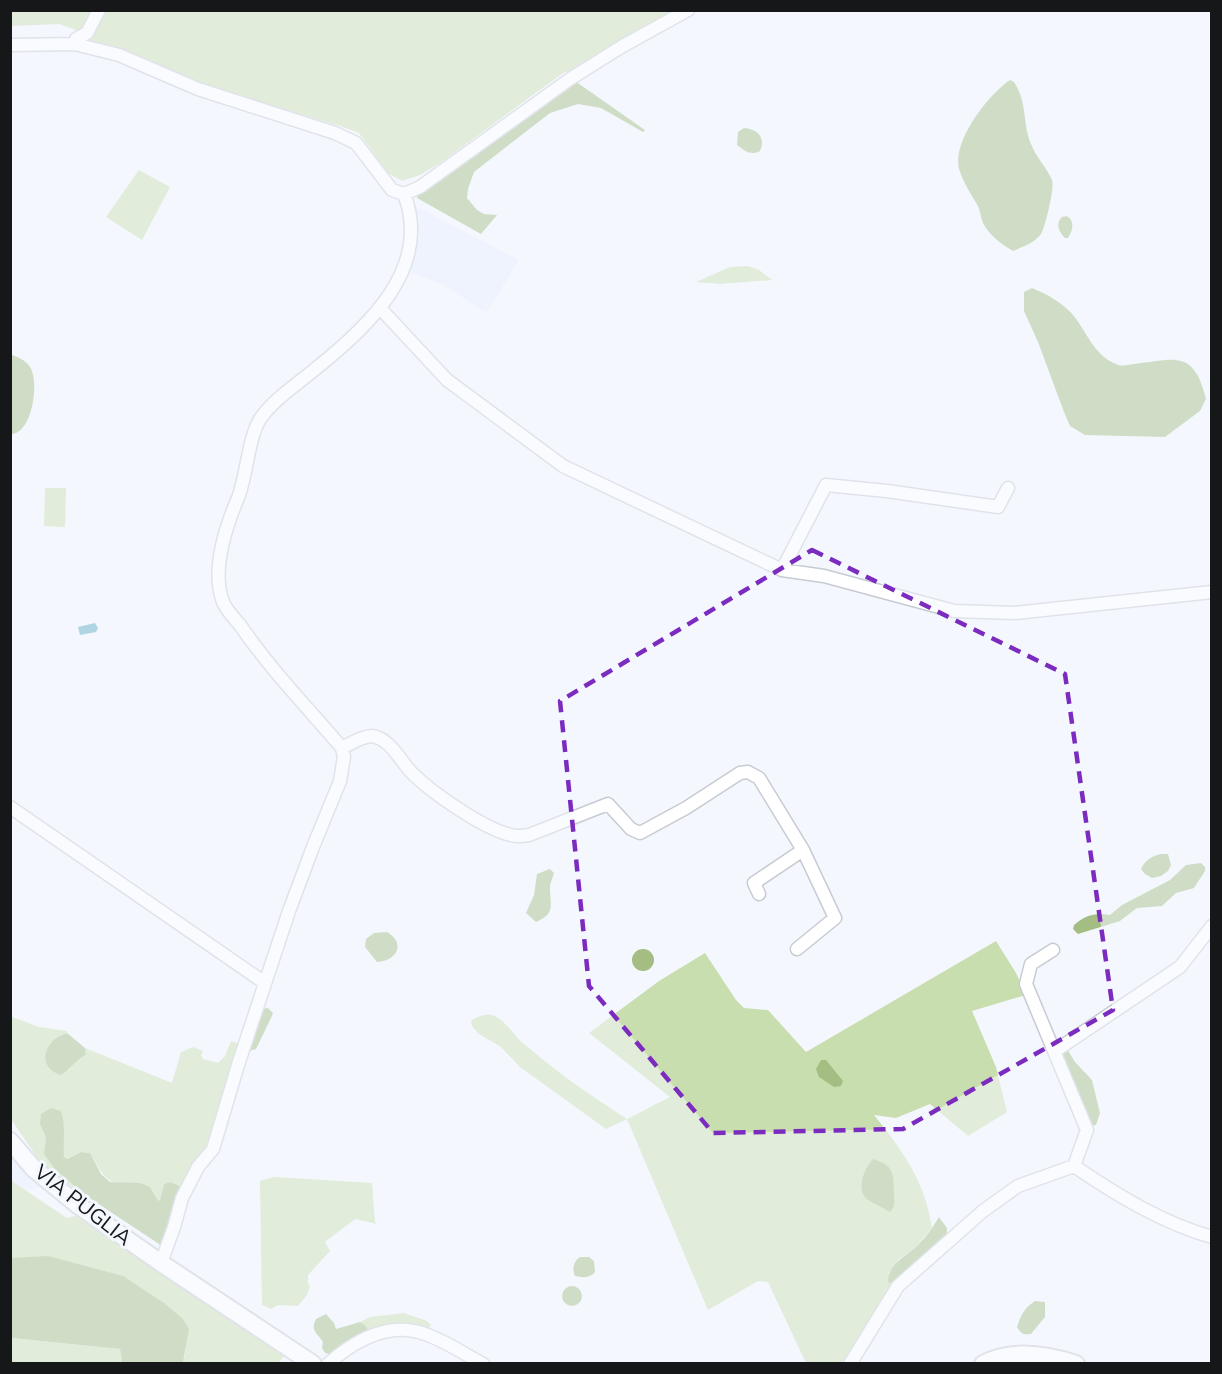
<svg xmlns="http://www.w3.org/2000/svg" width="1222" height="1374" font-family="'Nunito Sans',sans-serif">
<rect width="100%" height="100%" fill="#f4f7fe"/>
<!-- built -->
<path fill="#e6edfc" d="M415,206L519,260L486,313L442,284L408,272L414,250Z
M10,1153L43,1186L25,1191L11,1180Z"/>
<!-- green -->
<path fill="#c9deaf" d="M10,11H674L632,33L583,66L563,73L440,163L420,175L402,181L388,173L359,133L340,126L192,81L90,42V35L59,24L11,26Z
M139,170L170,187L142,240L106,217Z
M748,266L759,270L772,280L720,284L696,282L730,267Z
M45,488H66L65,527L44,526Z
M996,941L1016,973L1026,995L972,1011L996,1067L1007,1112L968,1136L930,1104L896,1118L874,1115C903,1151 925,1181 932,1228L916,1247L899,1259L889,1273L893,1284L846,1364L806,1363L768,1282L758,1281L708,1310L627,1119L606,1129L520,1067L501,1047L479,1034L472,1026L471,1021C476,1017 486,1013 492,1015C505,1019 513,1035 523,1043C555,1071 591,1096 627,1119L670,1097L589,1033L659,981L705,953L736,1000L744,1008L768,1010L806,1052Z
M10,1016L39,1027L67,1031V1033L60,1035L68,1071L79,1058L86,1055L85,1048L172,1083L181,1052L193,1047L203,1051L201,1055L203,1059L218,1063L225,1056L231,1041L239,1044L208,1145L182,1190L170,1182L164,1184L160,1201H157L140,1183C107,1186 106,1180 90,1153L81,1152L66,1159L64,1157C63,1150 63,1132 64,1126L40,1124L46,1138L45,1145L71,1181L85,1195L55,1175L40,1162L11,1119Z
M274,1177L372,1183L375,1222L377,1224L355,1219L325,1242L330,1251L308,1275V1283L310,1287L307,1295L298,1306L278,1305L271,1309L262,1305L260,1181Z
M10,1180L67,1218L76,1216L285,1355L278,1363H183L186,1350L28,1258H11Z
M404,1313L427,1321L431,1325L428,1330L369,1332L366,1326L360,1322L370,1317Z
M10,1338L120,1349L122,1363H11Z"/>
<!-- forest -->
<path fill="#a4bd83" d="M1010,80L1014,82C1028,104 1022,122 1031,144C1036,157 1047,168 1052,180C1055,187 1045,228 1041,234C1035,243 1022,247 1013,251C1001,244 990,236 983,223C981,218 980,211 978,206C971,194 963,182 959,169C952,141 988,95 1010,80Z
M575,81L645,130L643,132L601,108L578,104L550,113L474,172L468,189L467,198L477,210L484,214L497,215L481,234L417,198L418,194Z
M744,128C758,129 766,138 760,151C751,156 745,151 737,145L738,132Z
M1067,216C1075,221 1073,231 1068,238H1065C1059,232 1055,224 1062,217Z
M1032,288C1047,294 1063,303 1074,316C1087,333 1095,356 1116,364C1121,367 1127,365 1134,364C1175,359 1194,349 1206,399L1200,411L1165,437L1085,435L1070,426L1064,412L1038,342L1024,311V292Z
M10,354C17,357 26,360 30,367C40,382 32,434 11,434Z
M1161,854H1168L1171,865L1168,871L1161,876L1152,878L1145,874L1141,869C1145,860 1152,856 1161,854Z
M1201,863L1205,867V871L1194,888L1176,893L1162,906L1137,908L1120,921L1078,934L1073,929L1074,925C1085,915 1096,912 1110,915L1122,905L1170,880L1186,865Z
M550,869L554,873C553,877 550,883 550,888C550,905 556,914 536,922L526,913L534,895L537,874Z
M387,932C407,944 396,961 377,962L365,947L366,939L374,933Z
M632 960a11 11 0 1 1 22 0a11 11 0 1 1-22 0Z
M268,1008L273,1013L271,1018L256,1049L249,1051L246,1049L261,1009Z
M67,1033L85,1048L86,1055C75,1060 71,1070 60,1075C35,1066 45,1039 67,1033Z
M1066,1047L1075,1062L1092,1080L1100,1113L1096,1125L1090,1126L1063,1058L1062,1051Z
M821,1060H826L843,1081L841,1086L834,1087L819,1077L816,1069Z
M51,1108L61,1111C66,1126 63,1142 64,1157L67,1159L81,1152L90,1153L101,1174L110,1182L140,1183L150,1187L158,1201L160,1200L164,1184L170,1182L179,1186L182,1190L162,1246L85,1195L55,1169L44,1154L46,1138L40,1124L41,1114Z
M873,1159C895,1166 893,1173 894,1193C894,1202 896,1205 890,1212C883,1208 875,1204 868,1200C855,1190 864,1169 873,1159Z
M939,1217L947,1228V1233L893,1284L888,1282C888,1263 907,1256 918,1245C927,1236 933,1227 939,1217Z
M48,1256L123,1276L164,1303L183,1319L189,1329L183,1363H122L120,1349L11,1338V1258Z
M580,1257H589L594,1261L595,1272C590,1278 583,1278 575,1276C572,1269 573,1262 580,1257Z
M562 1296a10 10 0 1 1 20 0a10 10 0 1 1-20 0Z
M1035,1301L1045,1302V1317L1031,1334C1024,1335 1021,1334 1017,1327C1021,1315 1024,1308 1035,1301Z
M326,1314L334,1323L336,1329L360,1322L366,1326L369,1332L330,1354L325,1353L322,1348L323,1342C317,1333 310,1331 316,1319Z"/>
<!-- water -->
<path fill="#5caac0" d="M95,623L98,628L96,632L80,635L78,627Z"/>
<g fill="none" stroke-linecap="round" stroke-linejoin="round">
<defs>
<path id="minor" d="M75,44L76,39L87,33L99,10
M10,45L75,44L119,55L198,89L335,133L356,143L392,190L404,194C433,268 367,328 314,370C296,385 273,400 260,419C248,439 247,475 238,498C226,526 212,569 222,599C224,608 234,618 240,625C270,669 308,708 342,748L344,757L340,781L313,847L289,911L238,1065L213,1149L198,1167L182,1198L174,1227L161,1263
M404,194L420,187L570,79L621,47L688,10
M380,308L447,380L563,466L782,570L824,576L954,611L1015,613L1212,592
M782,570L826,485L887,491L998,507L1008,488
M342,748C350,744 362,736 372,736C390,738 401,762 412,773C432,793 484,829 511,835C517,837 523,836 529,835L608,804L631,829L640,833L686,808L740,773L748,772L759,778L803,850L835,918L797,949
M10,807L265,983
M759,894L754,883L803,850
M1053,950L1031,964L1026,984L1087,1130L1074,1166
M1055,1051L1180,967L1212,926
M328,1364C354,1341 389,1321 425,1334C446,1341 464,1354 483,1364
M850,1364L898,1286L983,1211L1018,1186L1074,1166C1115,1194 1162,1223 1212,1237"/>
<path id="major" d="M10,1141L34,1169L79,1206L161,1263L313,1364
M983,1364C1011,1349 1047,1354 1076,1364"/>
</defs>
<!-- minor casing -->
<use href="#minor" stroke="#c7cbd2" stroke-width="15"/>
<!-- major casing -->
<use href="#major" stroke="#c7cbd2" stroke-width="20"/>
<!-- minor -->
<use href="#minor" stroke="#fff" stroke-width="12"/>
<!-- major -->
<use href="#major" stroke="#fff" stroke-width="16"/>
</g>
<!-- marked area -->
<path d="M0 0H1222V1374H0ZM812,550L1065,674L1113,1010L903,1129L713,1133L589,986L560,701Z" fill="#f4f7fe" fill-opacity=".55" fill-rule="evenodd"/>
<path fill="none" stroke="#7b2cbf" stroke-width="4.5" stroke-dasharray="12 8" stroke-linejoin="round" d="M812,550L1065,674L1113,1010L903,1129L713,1133L589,986L560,701Z"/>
<g text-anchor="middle" stroke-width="6" stroke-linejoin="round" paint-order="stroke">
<!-- street labels -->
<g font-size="21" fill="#151719" stroke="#f4f7fe">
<text transform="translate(83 1205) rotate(38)" y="7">VIA PUGLIA</text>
</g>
</g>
<!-- border -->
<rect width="1222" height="1374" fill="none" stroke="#151719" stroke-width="24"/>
</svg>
